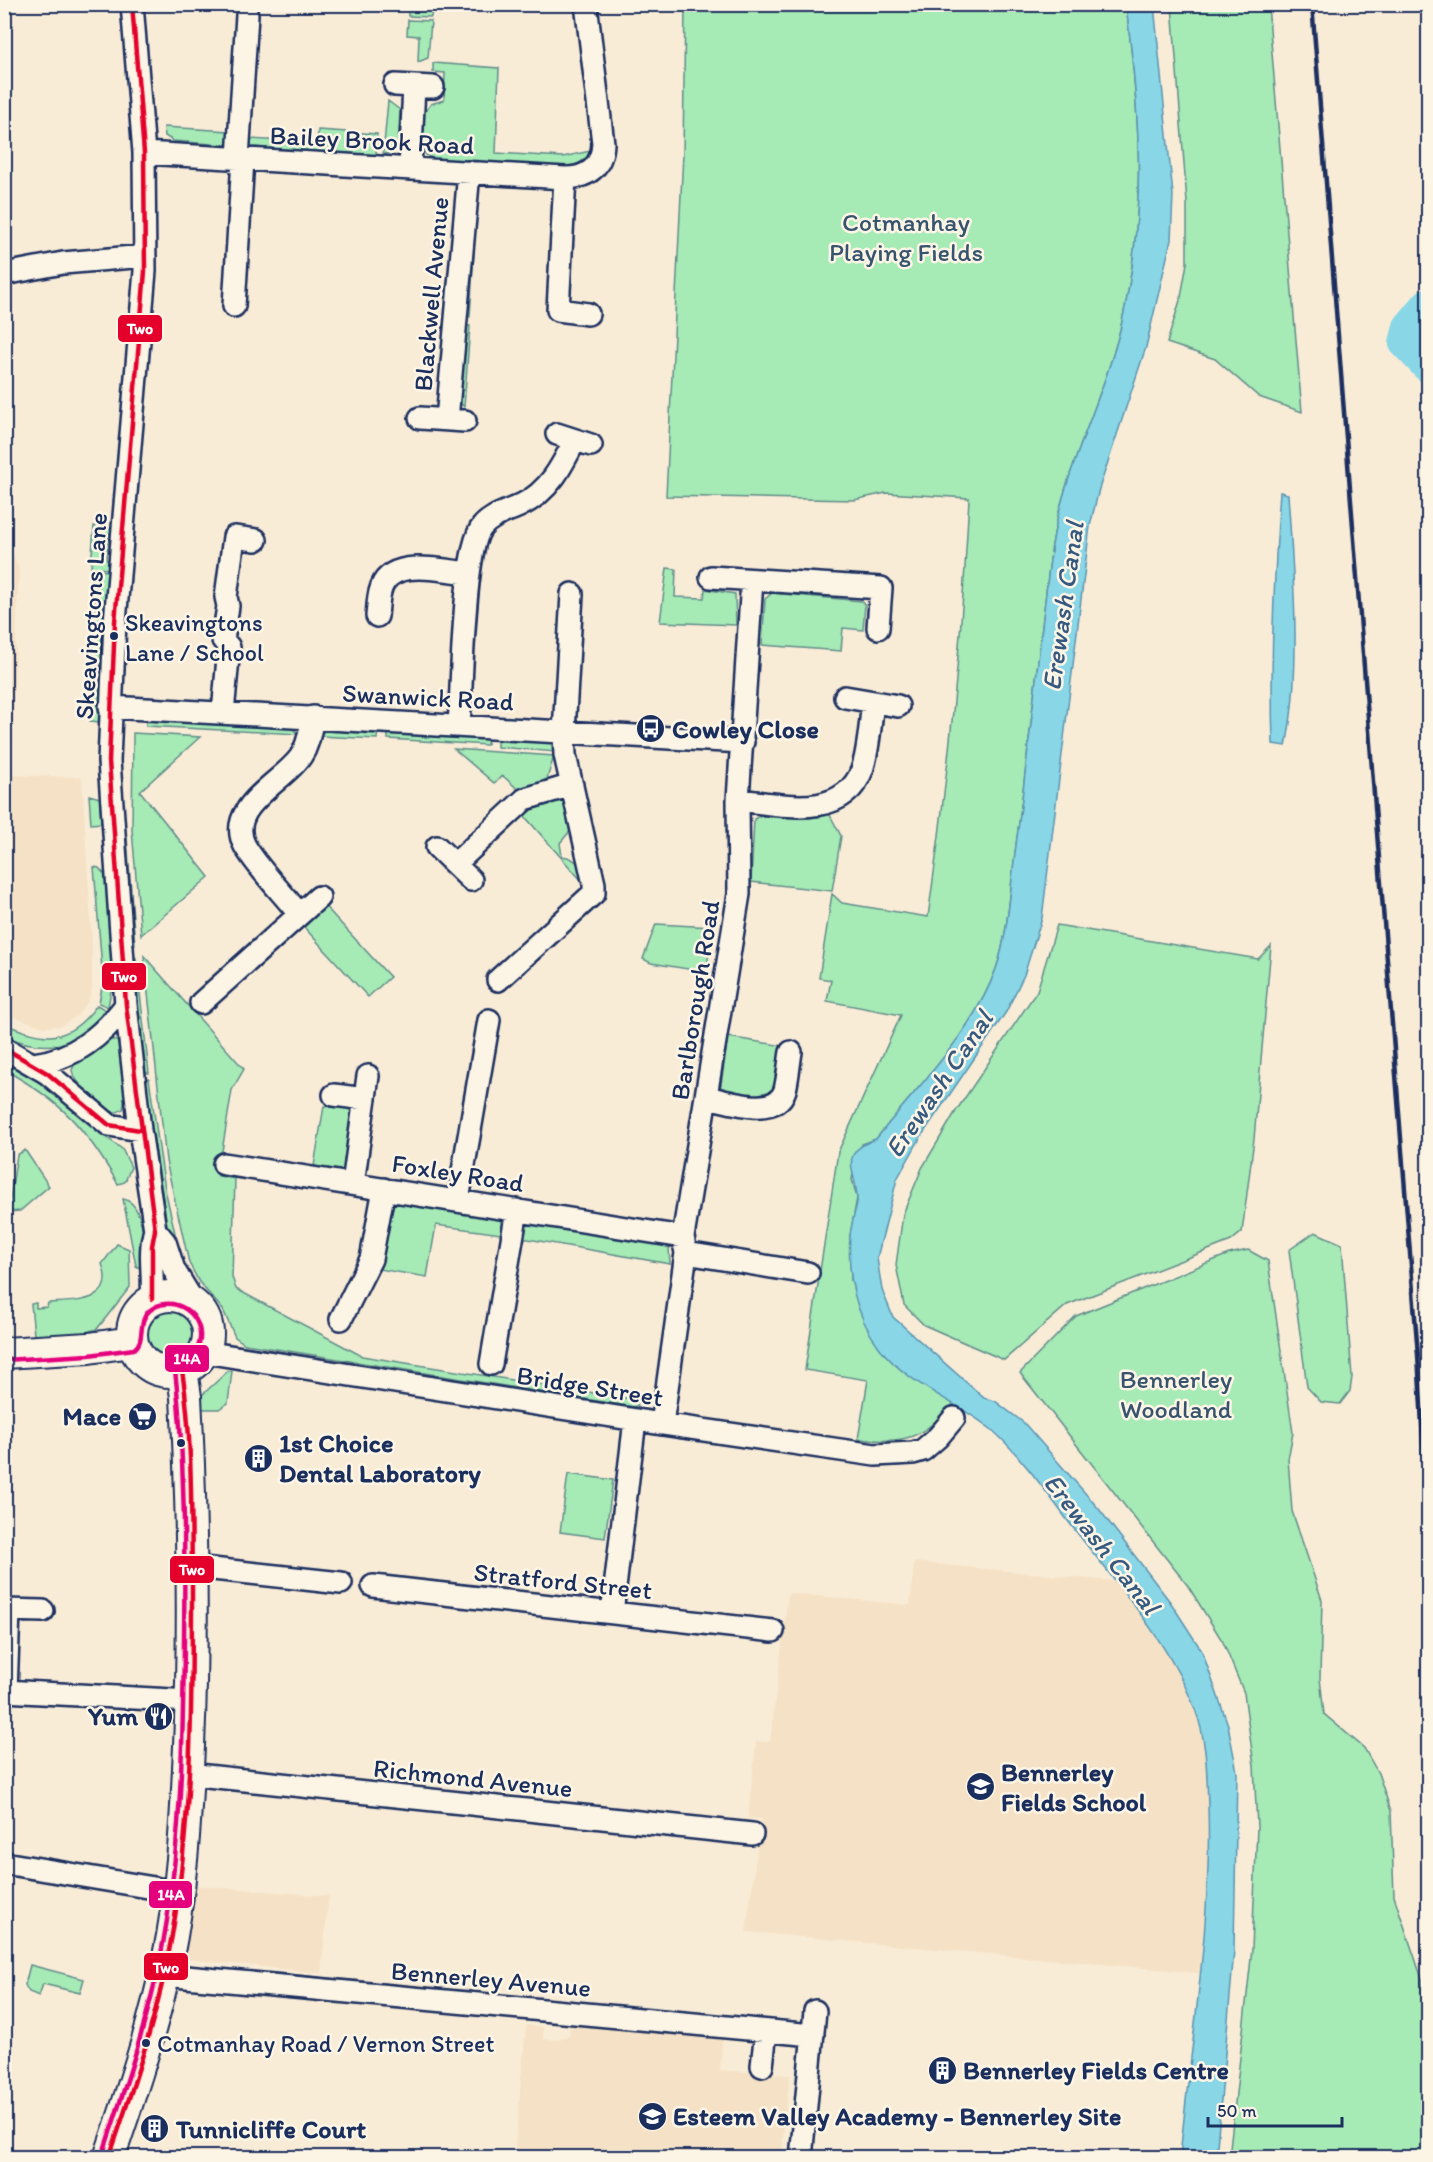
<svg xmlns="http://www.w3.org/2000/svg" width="1433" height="2162" font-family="Itim,sans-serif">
<rect width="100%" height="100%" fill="#f9ecd7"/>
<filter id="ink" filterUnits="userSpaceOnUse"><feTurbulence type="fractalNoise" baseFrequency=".0167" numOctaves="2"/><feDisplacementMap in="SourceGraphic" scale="12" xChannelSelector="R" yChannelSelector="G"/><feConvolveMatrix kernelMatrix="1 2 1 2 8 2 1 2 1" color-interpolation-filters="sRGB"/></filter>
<g filter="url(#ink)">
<!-- built -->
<path fill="#f5e2c6" d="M4,528L19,569L11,775L82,777L92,941V990L88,1002L77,1016L61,1026L43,1027L5,1014Z
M914,1562L1114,1581L1168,1652L1196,1711L1207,1756L1210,1857L1200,1973L746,1932L761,1819L748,1818L756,1741L770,1742L788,1593L910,1605Z
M192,1885L329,1896L321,1973L185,1959Z
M570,2022L723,2035L720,2070L790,2075L781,2157L514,2158L526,2025L543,2027V2039L560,2040L561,2037H569Z"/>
<!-- green -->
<path fill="#a6eab5" stroke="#608c8a" stroke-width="1.5" d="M408,5H432L431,17L408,16Z
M685,5H1126C1140,116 1147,215 1121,326C1102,405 1059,478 1050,560C1038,655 1029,750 1016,845C1011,881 1008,937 996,969C972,1035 918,1085 876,1139L862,1144L852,1179L857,1198L850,1236L851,1281L939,1393L953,1404C922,1439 905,1444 858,1439L868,1380L805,1370L838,1152L901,1015L827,1001L831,980L819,978L832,894L842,903L928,917C948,778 962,639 969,498L886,493L854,500L666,496L683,154Z
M1172,5H1268L1302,412L1259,397L1215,359L1167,343L1181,297L1187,263V203Z
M408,20L431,21L428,58L418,62L419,36L407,35Z
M433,63L499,68L496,153L563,157L590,151C584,163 577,165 564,167L434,159L426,155L421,145L423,114L431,104L444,100L445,73L433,72Z
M388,101L400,110L398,145L396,150L383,155Z
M164,127L230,131L228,143L225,145L173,141L165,136Z
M318,130L377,134L376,155L250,147V139L317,143Z
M473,201L477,203L470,317L463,316Z
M462,325L470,326L464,407L456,398Z
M94,526L114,529L109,534L106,559L110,563V569L91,568Z
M667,568L676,569L675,597L704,598L705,589L735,594L736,625L660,622Z
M92,570L110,571L105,624L94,623L97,588Z
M772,593L862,601L865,605L863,630L843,628L841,651L762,645L765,599Z
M93,633H104L102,664L92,663Z
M90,687H101L100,722L90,721Z
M146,716L292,728L298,734L146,726Z
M328,728L378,730L377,739L319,736Z
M388,730L488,735L487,745L388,739Z
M133,733L200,737L140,791L209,877L141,935L132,830Z
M497,736L552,741L556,752L497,747Z
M454,749L554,756L547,779L522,793L503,776L494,783Z
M89,795L100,798L101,823L91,824Z
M559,799L566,804L571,830L560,843L562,856C581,858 583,873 589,889L520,811Z
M830,815L841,836L832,891L751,882L754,819L759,816L809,818Z
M122,838H127L135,945L130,946Z
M94,867L99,868L105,875L113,980L108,1007L99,1003L103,982Z
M324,905L390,977L368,997L302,925Z
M656,924L713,927L706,972L651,963L643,959Z
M1057,925L1258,959L1271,946L1254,1139L1242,1232L1231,1241L1067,1305L1004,1360L924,1325L904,1305L896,1265L903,1214L922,1168L956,1111L1037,991Z
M144,956L244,1069L232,1090L218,1176L235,1179L232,1277L236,1289L362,1356L644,1401L634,1407L245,1344L235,1337L223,1310L199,1282L189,1263L166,1161Z
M136,958L149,1073H143L131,959Z
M97,1005L106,1010C84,1049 43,1053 5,1036V1024C46,1042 69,1043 97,1005Z
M728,1037L784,1046L777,1089L764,1099L720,1091Z
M110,1040H116L119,1045L125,1099L123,1109C119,1112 115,1113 110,1111C99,1106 73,1080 72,1070L75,1063Z
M5,1059L69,1103L101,1133L122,1149L131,1167L125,1182L118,1184C85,1127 62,1102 5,1070Z
M149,1078L165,1189L179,1251L170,1243L144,1079Z
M339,1104L352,1111L356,1117L347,1171L314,1166L324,1106L338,1108Z
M25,1150L49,1186L20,1211L8,1212L17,1155Z
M123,1199C146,1203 145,1253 145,1271L136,1266Z
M390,1201L494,1215L505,1224L501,1234L436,1225L427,1277L378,1269Z
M528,1222L663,1243L669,1248L670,1264L522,1238Z
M1315,1232L1342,1244L1352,1377L1350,1391L1340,1404L1321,1402L1307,1387L1289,1250Z
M117,1244L129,1249L130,1287L97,1329L79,1334L34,1335L31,1304L36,1303V1308L47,1307L48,1303C74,1301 117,1304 102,1264Z
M1248,1250L1268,1261L1293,1433L1288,1459L1292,1511L1322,1600L1320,1678L1324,1714L1364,1748L1378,1773L1391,1811L1394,1896L1422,1979L1428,2042V2157H1229L1252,1949L1257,1827L1254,1766L1244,1693L1223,1642L1188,1586L1020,1373L1076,1316L1229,1254Z
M141 1333a29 29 0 1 1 58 0a29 29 0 1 1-58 0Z
M228,1371H232L228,1403L219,1409H202L201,1396Z
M568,1474L613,1480L605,1538L560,1532Z
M30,1965L84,1979L80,1993L43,1984L39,1996L29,1992L25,1985Z"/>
<!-- water -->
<path fill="#88d6e6" stroke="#5c93b0" stroke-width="1.5" d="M1126,5H1154L1173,195L1171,240L1146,347L1099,489L1090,526L1042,918L1024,975L1006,1012L922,1135L897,1179L877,1258L882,1290L893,1317L984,1398L995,1401L1024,1423L1099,1509L1171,1603L1202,1651L1228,1725L1237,1772L1234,1950L1216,2158L1180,2157C1191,2041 1212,1924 1208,1807C1207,1774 1207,1740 1195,1709C1168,1640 1116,1583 1071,1525C1050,1497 1018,1452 992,1430C957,1401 907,1385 879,1347C855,1315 847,1275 850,1236C851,1225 855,1213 857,1202C859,1174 834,1154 876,1139C918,1085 972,1035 996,969C1008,937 1011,881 1016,845C1029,750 1038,655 1050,560C1059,478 1102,405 1121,326C1147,215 1140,116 1126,5Z
M1280,492L1288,494C1293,571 1302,671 1286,746L1273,744C1270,660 1274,576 1280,492Z"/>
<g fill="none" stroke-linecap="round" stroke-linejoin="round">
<!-- river -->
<path stroke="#88d6e6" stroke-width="32" d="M1428,304L1409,327L1405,343L1428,367"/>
<defs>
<path id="street" d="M132,4L144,153L145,271L115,622L109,761L126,1005L140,1130L155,1230C148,1251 154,1276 152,1299
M395,85L433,87
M144,153L565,178C588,178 602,167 603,143L586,4
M238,158L247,15
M410,169L414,86
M565,178L558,310L588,314
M4,274L63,263L145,256
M234,306L243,159
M420,418L465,421
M447,420L469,172
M557,434L591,445
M711,577L881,588L878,628
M377,616C378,608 378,599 380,592C388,555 443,571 469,573
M845,697L898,706
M110,707L743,742
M223,713L229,647L223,640L228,606L226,597L234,537L256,540
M459,725C462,689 463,549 482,527C492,515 507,512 521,505C549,492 562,466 575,440
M738,800C780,804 843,821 862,770C869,750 870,724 873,702
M437,847L471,880
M455,864L525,799L572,785
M299,914C282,892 259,870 245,846C224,807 284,782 301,756C309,744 310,730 313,717
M498,980L594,893V884L565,755L564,732L572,594
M201,1003L319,897
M4,1048L47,1073L109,1125L140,1130
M34,1064C74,1059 102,1036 126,1005
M334,1095L365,1099
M707,1097C728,1101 776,1119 785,1090C788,1078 789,1064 791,1052
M224,1164L683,1237
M353,1184L368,1076
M458,1200L489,1020
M155,1230L165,1242L174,1270L196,1306
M686,1253L808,1273
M341,1319L371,1259L384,1189
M204,1352L662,1424L875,1455L913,1453L923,1450L938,1437L954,1418
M491,1364L517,1210
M662,1424L686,1253L683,1237L739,894L738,800L752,580
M194,1567L341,1583
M373,1586L773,1631
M4,1610L43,1611
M612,1613L635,1420
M4,1691L191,1701
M6,1691L9,1611
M188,1774L752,1834
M4,1863L178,1892
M164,1975L813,2035
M762,2066L766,2031
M801,2158L815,2011"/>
<path id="secondary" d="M132 1334a38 38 0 1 1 76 0a38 38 0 1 1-76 0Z
M4,1353L89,1348L132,1342
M109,2158C131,2094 153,2028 167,1962C182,1891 186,1818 189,1746C194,1629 192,1513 186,1397L182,1370"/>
</defs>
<!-- street casing -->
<use href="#street" stroke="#1b2f5e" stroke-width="26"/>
<!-- secondary casing -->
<use href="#secondary" stroke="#1b2f5e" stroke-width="34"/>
<!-- street -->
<use href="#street" stroke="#fcf5e5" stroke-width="21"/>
<!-- secondary -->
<use href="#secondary" stroke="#fcf5e5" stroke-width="30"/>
<!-- rail -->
<path stroke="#1b2f5e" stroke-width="4.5" d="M1312,4L1418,1355L1428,1527"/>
<defs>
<path id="bus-1" d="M132,4L144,153L145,271L115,622L109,761L126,1005L155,1230L152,1246V1299
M4,1048L47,1073L109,1125L140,1130
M109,2158C134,2085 159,2011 172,1935C192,1821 192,1703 192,1587C191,1515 193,1441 182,1370"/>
<path id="bus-2" d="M4,1360L89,1355L134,1349C146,1341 137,1322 149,1311C172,1291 207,1315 199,1344C196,1358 179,1358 175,1370C185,1460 185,1552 184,1642C183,1748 181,1856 160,1959C146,2026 124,2091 102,2156"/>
</defs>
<!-- bus-1 casing -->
<use href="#bus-1" stroke="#fcf5e5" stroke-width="9"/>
<!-- bus-2 casing -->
<use href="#bus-2" stroke="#fcf5e5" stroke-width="9"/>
<!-- bus-1 -->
<use href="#bus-1" stroke="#e4002b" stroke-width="4.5"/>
<!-- bus-2 -->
<use href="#bus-2" stroke="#e5007d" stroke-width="4.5"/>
</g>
</g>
<!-- icons -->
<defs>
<symbol id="bus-disc" viewBox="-11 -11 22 22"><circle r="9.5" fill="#1b2f5e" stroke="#fcf5e5"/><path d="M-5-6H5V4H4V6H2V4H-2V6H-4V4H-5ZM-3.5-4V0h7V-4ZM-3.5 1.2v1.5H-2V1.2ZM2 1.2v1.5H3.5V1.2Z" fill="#fff"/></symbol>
<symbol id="supermarket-disc" viewBox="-11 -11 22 22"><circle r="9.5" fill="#1b2f5e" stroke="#fcf5e5"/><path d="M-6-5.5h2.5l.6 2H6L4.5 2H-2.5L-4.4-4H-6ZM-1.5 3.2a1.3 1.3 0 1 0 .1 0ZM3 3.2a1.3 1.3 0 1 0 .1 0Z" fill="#fff"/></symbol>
<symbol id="building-disc" viewBox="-11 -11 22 22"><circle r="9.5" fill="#1b2f5e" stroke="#fcf5e5"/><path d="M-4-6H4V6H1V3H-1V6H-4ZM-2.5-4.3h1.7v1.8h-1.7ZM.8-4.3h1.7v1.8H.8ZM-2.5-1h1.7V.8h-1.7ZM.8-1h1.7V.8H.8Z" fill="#fff"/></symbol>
<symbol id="restaurant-disc" viewBox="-11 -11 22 22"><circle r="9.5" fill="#1b2f5e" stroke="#fcf5e5"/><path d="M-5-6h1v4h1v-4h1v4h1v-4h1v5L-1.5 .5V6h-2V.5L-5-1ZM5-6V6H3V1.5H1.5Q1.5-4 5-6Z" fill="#fff"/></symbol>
<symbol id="school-disc" viewBox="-11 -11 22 22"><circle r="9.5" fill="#1b2f5e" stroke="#fcf5e5"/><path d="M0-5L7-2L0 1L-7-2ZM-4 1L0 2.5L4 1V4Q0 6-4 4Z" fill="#fff"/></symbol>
</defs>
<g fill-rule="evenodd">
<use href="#bus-disc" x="634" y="712" width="33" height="33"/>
<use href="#supermarket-disc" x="126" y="1400" width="33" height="33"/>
<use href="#building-disc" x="242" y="1442" width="33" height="33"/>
<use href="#restaurant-disc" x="142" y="1700" width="33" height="33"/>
<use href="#school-disc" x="964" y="1770" width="33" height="33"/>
<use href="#building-disc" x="926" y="2054" width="33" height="33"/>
<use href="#school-disc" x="636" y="2100" width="33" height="33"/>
<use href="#building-disc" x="138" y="2112" width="33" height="33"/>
</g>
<!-- markers -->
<g fill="#1b2f5e" stroke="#fcf5e5" stroke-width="2">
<circle cx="114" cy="636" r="5"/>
<circle cx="181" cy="1443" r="5"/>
<circle cx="146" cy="2043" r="5"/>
</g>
<g text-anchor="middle" stroke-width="5" stroke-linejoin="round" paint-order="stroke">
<!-- bus labels -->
<g font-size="24" fill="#1b2f5e" stroke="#fcf5e5" text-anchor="start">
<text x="125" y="631">Skeavingtons<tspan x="125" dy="30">Lane / School</tspan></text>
<text x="157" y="2052">Cotmanhay Road / Vernon Street</text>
</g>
<!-- street labels -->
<g font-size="26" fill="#1b2f5e" stroke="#fcf5e5">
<text transform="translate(372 140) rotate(3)" y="9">Bailey Brook Road</text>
<text transform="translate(431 294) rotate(-85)" y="9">Blackwell Avenue</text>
<text transform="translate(91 616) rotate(-86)" y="9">Skeavingtons Lane</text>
<text transform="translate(428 697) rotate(3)" y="9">Swanwick Road</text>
<text transform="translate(695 1000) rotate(-81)" y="9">Barlborough Road</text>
<text transform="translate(458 1173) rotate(9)" y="9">Foxley Road</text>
<text transform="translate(590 1386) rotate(9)" y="9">Bridge Street</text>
<text transform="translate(563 1581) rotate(6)" y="9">Stratford Street</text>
<text transform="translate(473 1778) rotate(6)" y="9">Richmond Avenue</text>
<text transform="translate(491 1979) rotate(5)" y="9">Bennerley Avenue</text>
</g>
<!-- park labels -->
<g font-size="26" fill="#37546f" stroke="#fcf5e5">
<text x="906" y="231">Cotmanhay<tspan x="906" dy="30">Playing Fields</tspan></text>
<text x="1176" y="1388">Bennerley<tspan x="1176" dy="30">Woodland</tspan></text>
</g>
<!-- poi labels -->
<g font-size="26" font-weight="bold" fill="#1b2f5e" stroke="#fcf5e5" text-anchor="start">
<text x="672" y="738">Cowley Close</text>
<text x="121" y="1425" text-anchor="end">Mace</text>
<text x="279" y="1452">1st Choice<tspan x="279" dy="30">Dental Laboratory</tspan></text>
<text x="138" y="1725" text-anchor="end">Yum</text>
<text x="1001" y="1781">Bennerley<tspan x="1001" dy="30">Fields School</tspan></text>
<text x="963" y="2079">Bennerley Fields Centre</text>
<text x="673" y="2125">Esteem Valley Academy - Bennerley Site</text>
<text x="176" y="2138">Tunnicliffe Court</text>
</g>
<!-- water labels -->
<g font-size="27" font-style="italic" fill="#365980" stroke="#fcf5e5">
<text transform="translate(1063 606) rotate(-82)" y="9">Erewash Canal</text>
<text transform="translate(939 1084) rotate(-56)" y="9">Erewash Canal</text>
<text transform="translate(1102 1544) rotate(52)" y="9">Erewash Canal</text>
</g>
</g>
<g stroke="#fcf5e5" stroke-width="2">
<rect x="117" y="314" width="46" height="29" rx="6" fill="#e4002b"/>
<rect x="101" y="962" width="46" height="29" rx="6" fill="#e4002b"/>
<rect x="164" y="1344" width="46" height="29" rx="6" fill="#e5007d"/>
<rect x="169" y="1555" width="46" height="29" rx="6" fill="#e4002b"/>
<rect x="148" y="1880" width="45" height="29" rx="6" fill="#e5007d"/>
<rect x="143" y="1952" width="46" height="29" rx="6" fill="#e4002b"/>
</g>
<g font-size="16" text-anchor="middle" font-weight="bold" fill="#fff">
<text x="140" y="334">Two</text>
<text x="124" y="982">Two</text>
<text x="187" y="1364">14A</text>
<text x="192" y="1575">Two</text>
<text x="171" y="1900">14A</text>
<text x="166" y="1973">Two</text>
</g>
<!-- margin -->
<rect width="1433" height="2162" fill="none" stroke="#fcf5e5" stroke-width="24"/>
<rect x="12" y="12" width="1409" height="2138" fill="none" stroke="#1b2f5e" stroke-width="2" filter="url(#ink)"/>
<!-- scale -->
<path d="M1208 2117v9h134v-9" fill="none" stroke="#1b2f5e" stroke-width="3"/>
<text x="1217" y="2117" font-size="18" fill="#1b2f5e" stroke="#fcf5e5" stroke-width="4.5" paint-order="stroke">50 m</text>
</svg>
